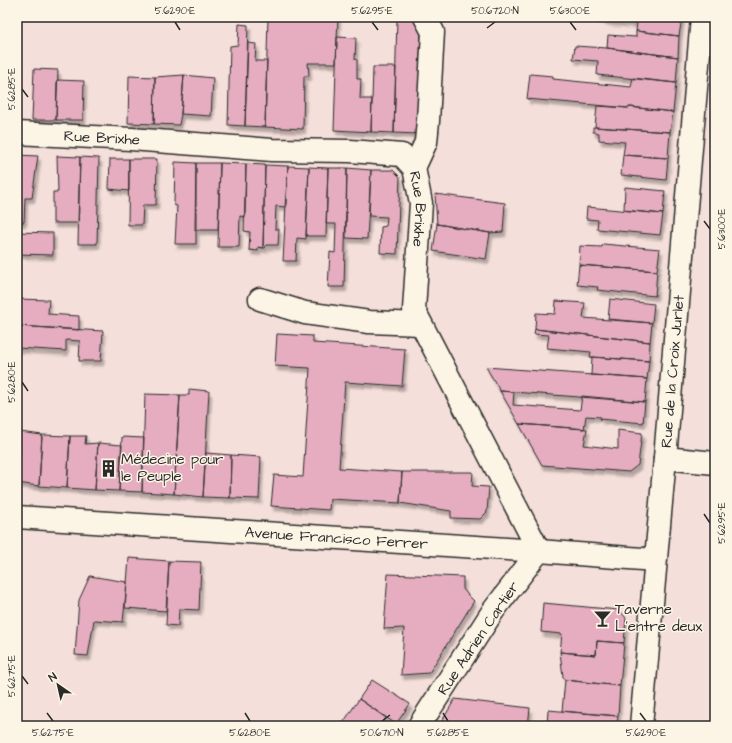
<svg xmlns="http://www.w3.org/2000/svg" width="732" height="743" font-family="'Architects Daughter',sans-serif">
<defs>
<filter id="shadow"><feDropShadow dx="2.5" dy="4.5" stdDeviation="1" flood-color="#0004"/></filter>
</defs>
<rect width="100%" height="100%" fill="#f5dfda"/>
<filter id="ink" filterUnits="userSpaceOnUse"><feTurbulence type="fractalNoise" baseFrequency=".025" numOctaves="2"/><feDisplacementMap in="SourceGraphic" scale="8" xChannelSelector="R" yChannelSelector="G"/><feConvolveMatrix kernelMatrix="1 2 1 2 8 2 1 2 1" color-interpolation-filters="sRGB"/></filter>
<g filter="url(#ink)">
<!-- building -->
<path fill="#e5adbf" stroke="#2b2b2b" filter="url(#shadow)" d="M268,17H338L336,63H308L309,76H304L303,129L265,127Z
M397,17H415L421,31L418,134L394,133Z
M592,17H682L679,36L636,31L637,23L609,21Z
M239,24L248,25L245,126L228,125L230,46L238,45Z
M636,31L679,36L678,57L607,48L608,35L636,37Z
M337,37L356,38L355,59L357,60V79H361L360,99H372L371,132L334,130Z
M248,43L256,44L255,61H267L265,127L245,126Z
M575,46L607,48L678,57L676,83L597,75L598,61L573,59Z
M373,67H396L394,133L371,132Z
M34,69L58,70L56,120H32Z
M530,74L553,76V79L631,87L633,78L676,83L673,112L630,107L628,108L527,99Z
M184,75L213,78L211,116L181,114Z
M184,75L181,114L179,125L154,124L155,77Z
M129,76L155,77L154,124L128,123Z
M57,80L84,81L83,120H56Z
M597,106L628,108L630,107L673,112L670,132L595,127Z
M593,127L670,132L668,158L623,155L625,142L599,140V133L593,132Z
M17,155L38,156L32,198H25L24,222H17Z
M623,155L668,158L666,180L621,175Z
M57,156L80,157L78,223H53V192H58Z
M80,157L99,158L97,244H78Z
M110,159H129V191L109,189Z
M129,159H157L156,205H143L142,225H128Z
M175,162L196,163V244H175L177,206L174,205Z
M196,163H220L218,230H195Z
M220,163L246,164L245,217L240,216L239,247H218Z
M246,164L265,165L263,248L258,247V251L249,250L250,232L244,231Z
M265,165L288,166L285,207L276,206L275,229H279L278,245H266L265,248H263Z
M288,166L309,167L306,239L297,238L296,261H283Z
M309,167L328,168L326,236H306Z
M328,168H347L344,287H328L330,252L335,253L336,224H326Z
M347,168L371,170L367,239L346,238Z
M371,170H393L400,177L397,254L380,253L381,227L386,226L387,217L369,216Z
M625,187L665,191L663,214L624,210Z
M435,194L505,203L503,232L490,233L437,224Z
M587,207L663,214L660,235L597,229L598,220L586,219Z
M437,224L490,233L486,259L433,251Z
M17,232L53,233V255L17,254Z
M603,244L660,249L657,271L579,265L580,246L602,247Z
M579,265L657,271L655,296L597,290L598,287L577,285Z
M17,299L49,300L48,314L79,316V330L17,326Z
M610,299L654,304L652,323L608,319Z
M556,301L585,303L583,318L652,323L650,342L535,329L536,313L555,314Z
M17,326L103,331L101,361H79L80,341L66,340V351L17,348Z
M535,329L650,342L649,361L592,357H590L591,352L547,348L549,335L534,334Z
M277,334L313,336V343L405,349L402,386L345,382L339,468L402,472L400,503L330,499L329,510L271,506L274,475L303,477L310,368L275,366Z
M592,357L649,361L647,379L591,375Z
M486,367L647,379L645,402L500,391Z
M189,389L209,391L203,497L174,494L180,395H189Z
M500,391L514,392L513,405L580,410L582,396L645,402L643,423L600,419L601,417L586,416L584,429L519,424Z
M145,394L180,395L174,494L142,492Z
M519,424L587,429L584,445L618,449V430L642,433L638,465L629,472L542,465Z
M20,432L42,435L39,486L17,483V453H20Z
M42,435L70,436L67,488L39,486Z
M70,436H86L85,444L98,443L95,490L67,488Z
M122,437L144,438L142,492L119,491Z
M98,443L122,445L119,491L95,490Z
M206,453L231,455L230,498L203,497Z
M231,455L261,457L259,499L230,498Z
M402,472H473L472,486L489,487L487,512L480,519L451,518V511L400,503Z
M129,558L169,561L166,611L125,608Z
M169,561L201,562L199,610L179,609L178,626L166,625Z
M388,574L463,577V589L467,594L474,601L429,673L401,675L404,628L384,629Z
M90,576L127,582L123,622L94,620L88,656L75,655L79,600Z
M543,603L619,610L626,618L624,643L597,641L596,655L560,652L562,634L541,632Z
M597,641L624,643L620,686L565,680L563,677L560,652L596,655Z
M372,680L410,704L396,724L359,699Z
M565,680L620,686L618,716L562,711Z
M359,699L386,718L381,726H341Z
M455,699L530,708L528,726H439Z
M548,710L618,716L617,726H547Z"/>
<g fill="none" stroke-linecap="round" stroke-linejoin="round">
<defs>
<g id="minor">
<path id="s1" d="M17,133L131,139L272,150L350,151L402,155L414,168L421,203L414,310L539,551L493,611L419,726"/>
<path d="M414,168L426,142L428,121L433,32L425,17"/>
<path d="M260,299L305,313L369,322L421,324"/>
<path d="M665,458L715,463"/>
<path id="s2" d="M17,517L539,551L655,560"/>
<path id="s3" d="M641,726L665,458L702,17"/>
</g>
</defs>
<!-- minor casing -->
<use href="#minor" stroke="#2b2b2b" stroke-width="25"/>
<!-- minor -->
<use href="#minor" stroke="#fcf5e5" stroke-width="22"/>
</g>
</g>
<!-- ticks -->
<path fill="none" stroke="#2b2b2b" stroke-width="1.5" d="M175,22L180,30M372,22L378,30M570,22L576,30M487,28L495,22M22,89L28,97M704,221L710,229M22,382L28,391M704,514L710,523M22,676L28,684M47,713L53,721M245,713L250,721M443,713L448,721M640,713L646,721M382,721L390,715"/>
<!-- icons -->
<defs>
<symbol id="building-bare" viewBox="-9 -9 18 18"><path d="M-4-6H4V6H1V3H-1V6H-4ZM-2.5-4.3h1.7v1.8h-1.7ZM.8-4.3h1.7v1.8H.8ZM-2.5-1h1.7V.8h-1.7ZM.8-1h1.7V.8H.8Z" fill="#2b2b2b" stroke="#fcf5e5" stroke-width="2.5" paint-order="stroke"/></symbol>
<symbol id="bar-bare" viewBox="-9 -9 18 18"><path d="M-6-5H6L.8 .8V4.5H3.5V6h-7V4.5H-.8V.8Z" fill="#2b2b2b" stroke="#fcf5e5" stroke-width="2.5" paint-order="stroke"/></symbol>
</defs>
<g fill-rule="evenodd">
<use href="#building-bare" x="96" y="456" width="25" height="25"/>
<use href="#bar-bare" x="590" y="606" width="25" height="25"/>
</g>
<g text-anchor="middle" stroke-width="3" stroke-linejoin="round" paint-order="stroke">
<!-- street labels -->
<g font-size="15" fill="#2b2b2b" stroke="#fcf5e5">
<text dy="5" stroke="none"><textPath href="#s1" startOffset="85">Rue Brixhe</textPath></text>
<text dy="5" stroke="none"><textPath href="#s1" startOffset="445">Rue Brixhe</textPath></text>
<text dy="5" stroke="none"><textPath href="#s3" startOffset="356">Rue de la Croix Jurlet</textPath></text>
<text dy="5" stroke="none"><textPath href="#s2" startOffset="320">Avenue Francisco Ferrer</textPath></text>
<text transform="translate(478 638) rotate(-56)" y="5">Rue Adrien Cartier</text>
</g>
<!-- poi labels -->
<g font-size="15" fill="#2b2b2b" stroke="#fcf5e5" text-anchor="start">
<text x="121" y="464">Médecine pour<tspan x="121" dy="17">le Peuple</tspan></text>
<text x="615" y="614">Taverne<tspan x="615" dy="17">L'entre deux</tspan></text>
</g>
</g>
<!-- margin -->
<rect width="732" height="743" fill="none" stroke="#fcf5e5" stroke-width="44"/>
<!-- north arrow -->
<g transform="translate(58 685) rotate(326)" stroke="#fcf5e5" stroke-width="3" paint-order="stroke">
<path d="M0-3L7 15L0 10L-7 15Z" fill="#2b2b2b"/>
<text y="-6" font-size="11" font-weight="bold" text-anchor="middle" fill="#2b2b2b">N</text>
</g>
<rect x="22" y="22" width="688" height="699" fill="none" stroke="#2b2b2b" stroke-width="1.5"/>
<g font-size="10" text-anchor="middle" fill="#2b2b2b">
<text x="175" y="14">5.6290°E</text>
<text x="372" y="14">5.6295°E</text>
<text x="495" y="14">50.6720°N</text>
<text x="570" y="14">5.6300°E</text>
<text transform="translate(11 89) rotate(-90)" y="4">5.6285°E</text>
<text transform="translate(721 229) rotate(-90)" y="4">5.6300°E</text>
<text transform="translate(11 382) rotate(-90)" y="4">5.6280°E</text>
<text transform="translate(721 523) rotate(-90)" y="4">5.6295°E</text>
<text transform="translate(11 676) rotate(-90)" y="4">5.6275°E</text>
<text x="53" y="736">5.6275°E</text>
<text x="250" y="736">5.6280°E</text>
<text x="382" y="736">50.6710°N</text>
<text x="448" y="736">5.6285°E</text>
<text x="646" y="736">5.6290°E</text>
</g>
</svg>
